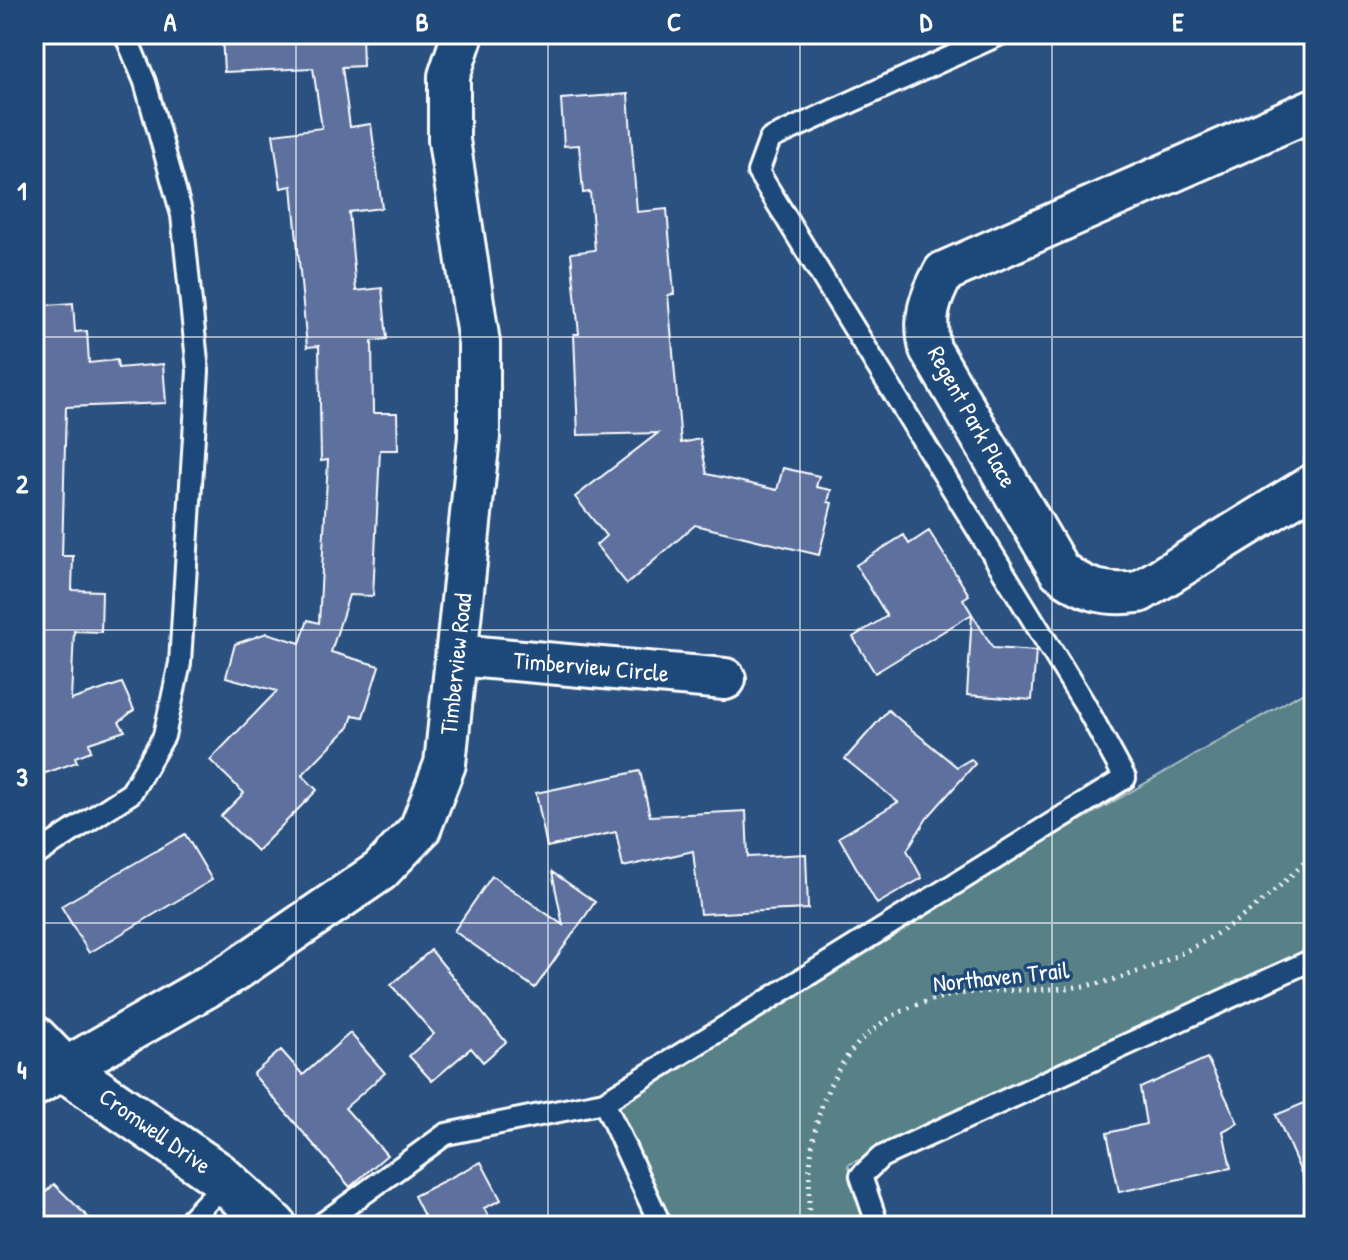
<svg xmlns="http://www.w3.org/2000/svg" width="1348" height="1260" font-family="'Patrick Hand',sans-serif">
<rect width="100%" height="100%" fill="#2b5181"/>
<filter id="ink" filterUnits="userSpaceOnUse"><feTurbulence type="fractalNoise" baseFrequency=".0125" numOctaves="2"/><feDisplacementMap in="SourceGraphic" scale="16" xChannelSelector="R" yChannelSelector="G"/><feConvolveMatrix kernelMatrix="1 2 1 2 8 2 1 2 1" color-interpolation-filters="sRGB"/></filter>
<g filter="url(#ink)">
<!-- green -->
<path fill="#588187" stroke="#acc0c3" stroke-width="2" d="M1314,686V949L848,1165L876,1226H650L599,1098Z"/>
<!-- building -->
<path fill="#5d6f9e" stroke="#fff" stroke-width="2" d="M222,34H362L363,66L342,67L350,127L371,124L382,208L349,212L356,291L382,288L387,339L372,341L373,413H397L398,450H380L373,596L349,595L331,652L379,666L363,717L353,715L349,727L302,775L317,790L257,851L221,816L244,793L210,760L277,691L226,677L235,644L267,633L300,643L308,620L319,623L328,460L321,461L319,346L307,347L292,186L281,188L273,134L322,128L313,68L224,72Z
M628,94L637,212L667,209L674,294L668,295L681,443L700,439L707,474L777,490L783,468L819,476L816,487L831,490L828,502L832,503L819,555L695,525L627,584L596,545L606,536L575,497L658,433L578,435L574,334H579L571,253L595,250L590,192L583,193L579,145L564,146L561,99Z
M73,303L75,332L87,331L89,363L117,360L118,368L163,364L166,403L66,407L62,556H73L72,590L102,591L101,632L74,631L71,700L122,683L134,710L119,722L125,731L89,743L91,751L75,757L77,762L34,777V306Z
M929,531L969,595L963,599L972,614L875,673L853,637L887,616L856,565L904,535L909,544Z
M972,614L993,648L1036,651L1032,700L967,695Z
M888,710L957,767L971,759L975,764L927,818L907,850L922,878L877,904L839,837L898,802L845,759Z
M640,771L650,816L746,811L748,857L806,854L808,909L700,914L693,851L623,867L616,832L547,847L536,793Z
M185,834L212,880L89,953L61,906Z
M552,872L595,902L535,988L454,931L492,876L563,925Z
M431,950L506,1042L483,1062L471,1048L432,1081L409,1056L434,1034L391,985Z
M350,1033L385,1073L345,1108L387,1155L350,1187L253,1074L281,1050L303,1075Z
M1207,1058L1238,1123L1223,1131L1231,1168L1119,1192L1107,1133L1146,1124L1140,1088Z
M1314,1099V1202L1276,1115Z
M481,1162L501,1200L484,1208L493,1226H429L414,1196Z
M54,1184L97,1226H34V1204Z"/>
<g fill="none" stroke-linecap="round" stroke-linejoin="round">
<defs>
<path id="lane" d="M34,856L131,793L164,736L180,663L198,371L182,215L145,82L125,34
M604,1102L1125,778L1084,703L758,172L770,139L1001,34
M184,1226L226,1182
M319,1226L446,1134L604,1102L661,1226
M878,1226L861,1176L881,1157L1314,959"/>
<path id="street" d="M1314,109L944,272C929,300 923,317 930,349L1059,570C1085,591 1106,596 1139,592L1314,484
M457,655L725,679
M34,1086L233,972L380,871L420,829L445,764L479,437V343L449,140V76L463,34"/>
<path id="secondary" d="M34,1038L63,1068L217,1174L274,1226"/>
</defs>
<!-- lane casing -->
<use href="#lane" stroke="#fff" stroke-width="26"/>
<!-- street casing -->
<use href="#street" stroke="#fff" stroke-width="46"/>
<!-- secondary casing -->
<use href="#secondary" stroke="#fff" stroke-width="50"/>
<!-- path -->
<path stroke="#fff" stroke-width="5" stroke-dasharray="2 6" stroke-linecap="butt" d="M808,1226C810,1198 808,1168 813,1141C827,1059 876,1006 960,994C1010,987 1063,994 1112,980C1190,958 1261,912 1314,851"/>
<!-- lane -->
<use href="#lane" stroke="#1f4a7a" stroke-width="20"/>
<!-- street -->
<use href="#street" stroke="#1f4a7a" stroke-width="40"/>
<!-- secondary -->
<use href="#secondary" stroke="#1f4a7a" stroke-width="44"/>
</g>
</g>
<!-- grid -->
<path fill="none" stroke="#fff" stroke-width="2" stroke-opacity="0.55" d="M296,34V1226M548,34V1226M800,34V1226M1052,34V1226M34,337H1314M34,630H1314M34,923H1314"/>
<g text-anchor="middle" stroke-width="7" stroke-linejoin="round" paint-order="stroke">
<!-- street labels -->
<g font-size="24" fill="#fff" stroke="#1f4a7a">
<text transform="translate(972 417) rotate(61)" y="8">Regent Park Place</text>
<text transform="translate(456 664) rotate(-84)" y="8">Timberview Road</text>
<text transform="translate(591 667) rotate(5)" y="8">Timberview Circle</text>
<text transform="translate(1001 977) rotate(-6)" y="8">Northaven Trail</text>
<text transform="translate(155 1131) rotate(35)" y="8">Cromwell Drive</text>
</g>
</g>
<!-- margin -->
<rect width="1348" height="1260" fill="none" stroke="#1f4a7a" stroke-width="88"/>
<rect x="44" y="44" width="1260" height="1172" fill="none" stroke="#fff" stroke-width="3"/>
<g font-size="26" text-anchor="middle" font-weight="bold" fill="#fff">
<text x="170" y="31">A</text>
<text x="422" y="31">B</text>
<text x="674" y="31">C</text>
<text x="926" y="31">D</text>
<text x="1178" y="31">E</text>
<text x="22" y="200">1</text>
<text x="22" y="493">2</text>
<text x="22" y="786">3</text>
<text x="22" y="1079">4</text>
</g>
</svg>
